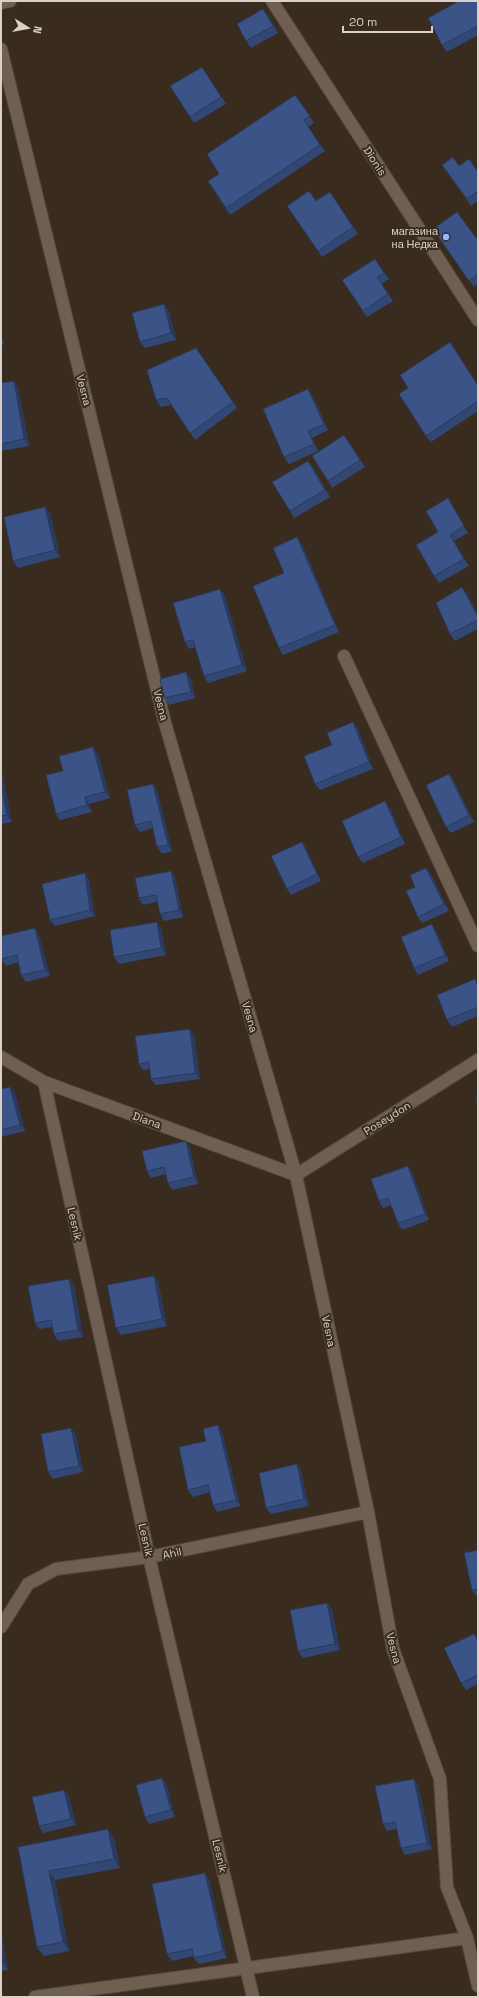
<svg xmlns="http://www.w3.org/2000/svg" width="479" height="1998" font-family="'Space Grotesk',sans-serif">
<rect width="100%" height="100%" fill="#392c1f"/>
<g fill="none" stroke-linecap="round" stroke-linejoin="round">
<defs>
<path id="minor" d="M272,1L478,320
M1,3L10,1
M1,49L165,723L296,1175L368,1512L393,1649L440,1779L447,1887L467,1938L478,1986
M344,656L478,946
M1,1057L44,1082L296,1175L478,1060
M44,1082L149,1557L253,1997
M1,1627L28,1584L56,1569L149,1557L368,1512
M35,1997L467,1938"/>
</defs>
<!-- minor casing -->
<use href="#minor" stroke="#54493e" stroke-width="14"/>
<!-- minor -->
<use href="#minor" stroke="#6f5f51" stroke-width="12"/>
</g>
<!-- wall -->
<path fill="#334774" d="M478,1V35L447,52L442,45Z
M268,15L278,33L251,48L246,41Z
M206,73L226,104L194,123L190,117Z
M295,95L314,123L308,127L325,151L230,215L208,181L219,174Z
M442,165L459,166L478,172V201L471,206Z
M330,192L358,234L322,257L287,206L316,200Z
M433,229L476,238L478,237V284L474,287Z
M375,259L389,279L382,284L393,301L367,317L363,311Z
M169,311L176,340L145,348L140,342Z
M1,335L4,344L1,345Z
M196,348L237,408L195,440L172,405L161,407L156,400Z
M14,381L18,387L29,446L1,451V383Z
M478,386V411L431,442L426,436Z
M308,389L313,396L328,430L312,438L318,451L289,464L284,457Z
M349,442L365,467L332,488L328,481Z
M308,461L313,467L330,497L294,518L290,511Z
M452,505L468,533L454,541L469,566L439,583L434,576L438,532Z
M45,507L50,513L60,557L18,568L13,561Z
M302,544L339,632L283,655L279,648L284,573Z
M220,589L225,596L247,671L208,683L204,676L195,647L189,649L185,642Z
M467,593L478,615V629L455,641L450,634Z
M186,672L191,679L195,698L169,705L164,698Z
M353,722L358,729L373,769L320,790L315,784L332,745Z
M98,754L110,798L89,804L92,812L60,820L56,814L63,771Z
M1,773L2,774L12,822L1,824Z
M449,774L453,780L474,822L451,833L446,827Z
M157,790L172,851L162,854L157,847L153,828L140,832L135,825Z
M390,808L405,844L363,863L358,857Z
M302,842L306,848L321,881L291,895L287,889Z
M171,871L175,877L183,917L164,921L160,914L157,902L143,905L139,898Z
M85,873L89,880L95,916L55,926L50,920Z
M431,874L449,911L422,923L418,917L415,887Z
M161,928L166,955L119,964L114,957Z
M436,931L449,961L418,975L414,968Z
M39,935L50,976L26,982L21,975L19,962L6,966L1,959Z
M478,983V1016L452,1027L447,1020Z
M194,1035L200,1079L156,1085L151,1079L150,1069L143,1070L139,1064Z
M10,1087L15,1093L25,1131L1,1137V1089Z
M190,1148L198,1184L172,1190L168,1183L166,1174L151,1178L147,1171Z
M408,1166L412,1172L429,1220L402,1230L398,1223L391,1205L383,1208L379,1201Z
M154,1276L158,1282L167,1326L121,1335L116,1328Z
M69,1279L74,1285L83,1337L58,1341L54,1334L52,1327L39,1329L35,1323Z
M71,1428L76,1435L83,1472L53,1479L48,1472Z
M222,1432L240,1506L217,1512L213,1505L210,1492L193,1497L188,1490L206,1441Z
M297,1464L301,1471L309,1506L271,1514L266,1508Z
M478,1550V1596L477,1597L472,1590Z
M327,1603L332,1609L340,1650L303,1658L298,1651Z
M474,1634L478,1639V1684L466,1690L461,1683Z
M414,1779L418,1785L432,1849L405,1855L401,1848L397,1829L387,1831L383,1824Z
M167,1785L175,1817L149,1824L145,1817Z
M64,1790L69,1796L76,1825L43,1833L39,1826Z
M114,1838L120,1868L55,1880L69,1951L44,1956L37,1947L18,1847Z
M205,1873L209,1879L227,1958L199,1964L194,1958V1956L172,1961L167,1954Z
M1,1934L8,1970L1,1971Z"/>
<!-- shaded-wall -->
<path fill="#293a5e" d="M263,9L268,15L278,33L273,26Z
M164,304L169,311L176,340L171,333Z
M1,335L4,344L1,340Z
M14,381L18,387L29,446L24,439Z
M308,389L313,396L328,430L324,424Z
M308,431L312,438L318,451L314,444Z
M308,461L313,467L330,497L325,490Z
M45,507L50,513L60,557L55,550Z
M450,535L454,541L469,566L464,559Z
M297,537L302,544L339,632L335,625Z
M462,587L467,593L478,615V617Z
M220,589L225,596L247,671L242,665Z
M186,672L191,679L195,698L191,692Z
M353,722L358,729L373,769L369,762Z
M93,747L98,754L110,798L105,792Z
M1,773L2,774L12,822L7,815L1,785Z
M449,774L453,780L474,822L469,815Z
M153,784L157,790L172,851L168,845Z
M85,797L89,804L92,812L87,805Z
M385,801L390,808L405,844L401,837Z
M302,842L306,848L321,881L317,874Z
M426,868L431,874L449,911L444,904Z
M171,871L175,877L183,917L179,910Z
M85,873L89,880L95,916L90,910Z
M157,922L161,928L166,955L161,948Z
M432,924L436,931L449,961L445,955Z
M35,928L39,935L50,976L45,970Z
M190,1029L194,1035L200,1079L195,1073Z
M10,1087L15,1093L25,1131L20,1125Z
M186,1141L190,1148L198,1184L194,1177Z
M408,1166L412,1172L429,1220L425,1214Z
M154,1276L158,1282L167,1326L162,1319Z
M69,1279L74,1285L83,1337L78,1330Z
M218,1425L222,1432L240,1506L236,1500Z
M71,1428L76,1435L83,1472L79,1466Z
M297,1464L301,1471L309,1506L304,1499Z
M327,1603L332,1609L340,1650L335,1644Z
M162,1778L167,1785L175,1817L171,1810Z
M414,1779L418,1785L432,1849L427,1843Z
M64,1790L69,1796L76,1825L71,1819Z
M108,1829L114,1838L120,1868L114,1859Z
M49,1871L55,1880L69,1951L63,1942Z
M205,1873L209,1879L227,1958L223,1951Z
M1,1934L2,1935L8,1970L3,1963L1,1950Z"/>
<!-- building -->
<path fill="#3b5387" stroke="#293a5e" d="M459,1H478V26L442,45L428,18Z
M263,9L273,26L246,41L237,24Z
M202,67L221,97L190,117L170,86Z
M295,95L310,116L304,120L320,145L226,208L208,181L219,174L207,154Z
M453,157L459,166L469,159L478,172V191L467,199L442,165Z
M309,191L316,201L330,192L353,227L318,251L287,206Z
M457,212L476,238L478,237V274L469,281L433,229Z
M375,259L384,273L377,277L388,294L363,311L342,280Z
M164,304L171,333L140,342L132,313Z
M450,342L478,386V401L426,436L399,394L408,388L400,375Z
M196,348L233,402L190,433L167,398L156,400L147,370Z
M14,381L24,439L1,444V383Z
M308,389L324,424L308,431L314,444L284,457L263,409Z
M344,435L360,460L328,481L312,456Z
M308,461L325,490L290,511L272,482Z
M448,498L464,526L450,535L464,559L434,576L416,545L438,532L426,511Z
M45,507L55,550L13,561L4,517Z
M297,537L335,625L279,648L253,586L284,573L273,548Z
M462,587L478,617V620L450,634L436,603Z
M220,589L242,665L204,676L193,640L185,642L173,603Z
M186,672L191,692L164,698L160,679Z
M353,722L369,762L315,784L304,756L332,745L327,733Z
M93,747L105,792L85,797L87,805L56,814L46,775L63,771L59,756Z
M449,774L469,815L446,827L426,785Z
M153,784L168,845L157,847L151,821L135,825L127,790Z
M1,785L7,815L1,816Z
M385,801L401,837L358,857L342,821Z
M302,842L317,874L287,889L271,856Z
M426,868L444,904L418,917L406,891L415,887L410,875Z
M171,871L179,910L160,914L156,895L139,898L135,878Z
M85,873L90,910L50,920L42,884Z
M157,922L161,948L114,957L110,930Z
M432,924L445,955L414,968L401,937Z
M35,928L45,970L21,975L17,955L1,959V936Z
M475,979L478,986V1007L447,1020L437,995Z
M190,1029L195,1073L151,1079L149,1062L139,1064L135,1036Z
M10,1087L20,1125L1,1130V1089Z
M476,1097H478V1107Z
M186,1141L194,1177L168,1183L164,1167L147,1171L142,1151Z
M408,1166L425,1214L398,1223L388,1198L379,1201L371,1179Z
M154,1276L162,1319L116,1328L107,1285Z
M69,1279L78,1330L54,1334L51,1320L35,1323L28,1286Z
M218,1425L236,1500L213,1505L208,1485L188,1490L179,1447L206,1441L203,1429Z
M71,1428L79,1466L48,1472L41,1434Z
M297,1464L304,1499L266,1508L259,1473Z
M478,1550V1589L472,1590L464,1553Z
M327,1603L335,1644L298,1651L290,1610Z
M474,1634L478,1641V1675L461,1683L444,1648Z
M162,1778L171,1810L145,1817L136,1785Z
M414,1779L427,1843L401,1848L395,1822L383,1824L375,1786Z
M64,1790L71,1819L39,1826L32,1797Z
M108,1829L114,1859L49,1871L63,1942L37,1947L18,1847Z
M205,1873L223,1951L194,1958L192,1949L167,1954L152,1884Z
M1,1950L3,1963L1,1964Z"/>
<!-- markers -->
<circle fill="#95b7fd" stroke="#392c1f" stroke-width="1.5" cx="446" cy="237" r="4"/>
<g text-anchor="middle" stroke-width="4" stroke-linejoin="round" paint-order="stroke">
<!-- street labels -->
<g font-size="11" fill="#dad0c8" stroke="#392c1f">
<text transform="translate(375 161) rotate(57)" y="4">Dionis</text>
<text transform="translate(84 390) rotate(76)" y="4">Vesna</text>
<text transform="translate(161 705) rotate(76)" y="4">Vesna</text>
<text transform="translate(250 1017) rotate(74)" y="4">Vesna</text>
<text transform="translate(387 1118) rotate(-32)" y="4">Poseydon</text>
<text transform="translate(147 1120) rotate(20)" y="4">Diana</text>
<text transform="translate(75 1224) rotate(77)" y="4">Lesnik</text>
<text transform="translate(329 1331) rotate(78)" y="4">Vesna</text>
<text transform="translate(146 1540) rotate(77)" y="4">Lesnik</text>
<text transform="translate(172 1553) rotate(-12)" y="4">Ahil</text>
<text transform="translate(394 1648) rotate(75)" y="4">Vesna</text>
<text transform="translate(220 1856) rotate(77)" y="4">Lesnik</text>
</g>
<!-- poi labels -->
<g font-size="11" fill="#dad0c8" stroke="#392c1f" text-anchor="end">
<text x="438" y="235">магазина<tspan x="438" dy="13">на Недка</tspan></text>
</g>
</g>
<!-- border -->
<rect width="479" height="1998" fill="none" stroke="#dad0c8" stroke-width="4"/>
<!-- north arrow -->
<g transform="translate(28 28) rotate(101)" stroke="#392c1f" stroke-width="3" paint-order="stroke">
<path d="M0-3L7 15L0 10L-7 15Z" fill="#dad0c8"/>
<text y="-6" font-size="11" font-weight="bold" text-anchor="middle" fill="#dad0c8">N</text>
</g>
<!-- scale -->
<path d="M343 26v6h89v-6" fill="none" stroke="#dad0c8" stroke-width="2"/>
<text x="349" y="26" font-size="12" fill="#dad0c8" stroke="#392c1f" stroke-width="3" paint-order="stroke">20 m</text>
</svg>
